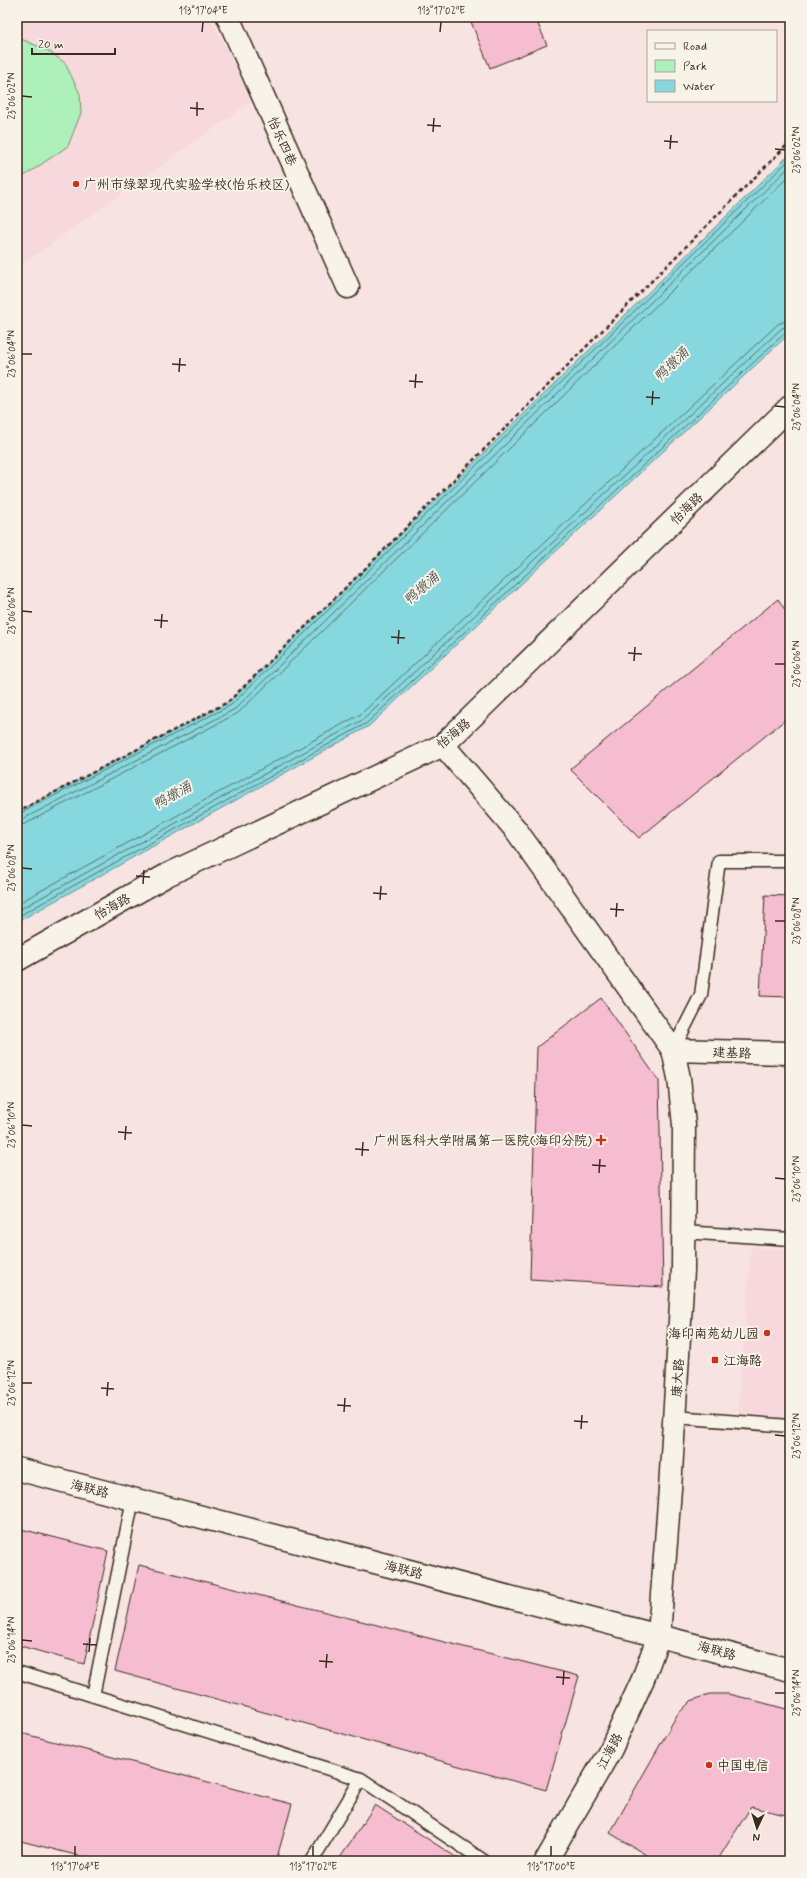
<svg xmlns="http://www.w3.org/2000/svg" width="807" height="1878" font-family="Mynerve,'LXGW WenKai TC',sans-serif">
<rect width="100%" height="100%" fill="#f7e3e1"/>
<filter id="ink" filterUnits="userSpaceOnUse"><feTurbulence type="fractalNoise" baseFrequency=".025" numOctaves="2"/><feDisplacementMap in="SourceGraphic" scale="8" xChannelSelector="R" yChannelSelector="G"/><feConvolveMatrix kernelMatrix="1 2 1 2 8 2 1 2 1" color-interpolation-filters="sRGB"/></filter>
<g filter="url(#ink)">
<!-- built -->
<path fill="#f7d8dc" d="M17,17H210L252,101L17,268Z
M751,1247L790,1250V1420L738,1416Z"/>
<!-- green -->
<path fill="#adf0ba" stroke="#748d6c" d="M21,39L47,50L65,63L80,94L81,113L68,146L17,181V40Z"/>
<!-- water -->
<path fill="#87d8de" stroke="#699291" d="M790,154V333L369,726L17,922V812L229,702Z"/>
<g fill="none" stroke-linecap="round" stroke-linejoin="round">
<!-- shore -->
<path stroke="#59706b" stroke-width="1" d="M17,815L231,705L790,159
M17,820L23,819L235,709L790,166
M17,826L25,824L238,713L790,175
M17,904L361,714L778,324L790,319
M17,911L364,719L782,328L790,325
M17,917L367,723L786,332L790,330"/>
</g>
<!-- building -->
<path fill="#f6bdd1" stroke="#3b2a1e" d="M469,17H499L501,21L511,17H535L547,45L490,68Z
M778,599L790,618V716L639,838L570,769Z
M765,895L790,896V997L760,996Z
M601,998L659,1081L663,1287L530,1279L537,1047Z
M17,1528L108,1551L84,1664L17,1645Z
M139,1565L579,1676L546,1790L115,1671Z
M709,1694H728L745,1698L790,1710V1816L751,1807L717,1861H656L610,1833L677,1715L691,1701Z
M17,1732L292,1804L276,1861H99L17,1840Z
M375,1805L462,1861H338Z"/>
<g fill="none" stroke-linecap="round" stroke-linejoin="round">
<defs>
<path id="lane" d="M673,1050L701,995L719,861H790
M683,1232L790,1239
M675,1417L790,1426
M17,1672L361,1779L484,1861
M93,1696L133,1499
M312,1861L361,1779"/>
<path id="street" d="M228,17L348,287
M443,745L516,830L673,1050
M17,960L167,875L443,745L790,407"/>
<path id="secondary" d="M17,1469L790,1670
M546,1861L611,1749L643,1679L659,1635L670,1489L683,1270L684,1125L679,1078L673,1050L790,1053"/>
</defs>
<!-- lane casing -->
<use href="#lane" stroke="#3b2a1e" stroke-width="15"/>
<!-- street casing -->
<use href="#street" stroke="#3b2a1e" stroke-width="25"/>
<!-- secondary casing -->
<use href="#secondary" stroke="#3b2a1e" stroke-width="25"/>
<!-- path -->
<path stroke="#3b2a1e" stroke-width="2.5" stroke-dasharray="4 3" stroke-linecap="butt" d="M17,812L228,702L372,562L790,142"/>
<!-- lane -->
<use href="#lane" stroke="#f7f3e8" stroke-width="12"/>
<!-- street -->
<use href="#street" stroke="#f7f3e8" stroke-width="22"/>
<!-- secondary -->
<use href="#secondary" stroke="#f7f3e8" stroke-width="22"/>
</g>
</g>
<!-- ticks -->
<path fill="none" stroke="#3b2a1e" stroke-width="1.5" d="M202,32L203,22M440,32L441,22M22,96L32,97M190,108L204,109M197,116V102M427,125L441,126M433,132L434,118M664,141L678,142M670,149L671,135M775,149L785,150M22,354H32M172,364L186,365M179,372L180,358M409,381L423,382M415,388L416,374M646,397L660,398M652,405L653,391M775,406L785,407M22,611L32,612M154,620L168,621M161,628L162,614M391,637L405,638M398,644L399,630M628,653L642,654M634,661L635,647M775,664H785M22,868L32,869M136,876L150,877M143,884L144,870M373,893L387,894M380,900L381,886M610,909L624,910M616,917L617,903M775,921H785M22,1125L32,1126M118,1132L132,1133M125,1140L126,1126M355,1149L369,1150M362,1156L363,1142M592,1165L606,1166M599,1173L600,1159M775,1178L785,1179M22,1383H32M101,1388L114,1389M107,1396L108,1382M337,1405L351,1406M344,1412L345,1398M574,1421L588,1422M581,1429L582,1415M775,1435L785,1436M22,1640L32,1641M83,1644L97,1645M89,1652L90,1638M319,1661L333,1662M326,1668L327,1654M556,1677L570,1678M563,1685L564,1671M775,1693H785M75,1856V1846M313,1856V1846M551,1856V1846"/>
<!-- markers -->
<g fill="#c8321e" stroke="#f7f3e8" stroke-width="1.5">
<circle cx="76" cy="184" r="4"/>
<path d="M599 1134h4v4h4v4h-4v4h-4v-4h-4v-4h4z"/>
<circle cx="767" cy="1333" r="4"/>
<rect x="711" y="1356" width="8" height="8" rx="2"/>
<circle cx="709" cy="1765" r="4"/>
</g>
<g text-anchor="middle" stroke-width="4" stroke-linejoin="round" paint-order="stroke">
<!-- street labels -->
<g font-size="13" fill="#3b2a1e" stroke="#f7f3e8">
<text transform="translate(283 141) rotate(66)" y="5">怡乐四巷</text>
<text transform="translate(686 508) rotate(-44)" y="5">怡海路</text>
<text transform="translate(453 733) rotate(-40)" y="5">怡海路</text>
<text transform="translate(112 906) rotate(-29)" y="5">怡海路</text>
<text transform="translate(732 1052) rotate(2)" y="5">建基路</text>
<text transform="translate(677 1378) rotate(-86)" y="5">康大路</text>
<text transform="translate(90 1488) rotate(14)" y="5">海联路</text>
<text transform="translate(404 1569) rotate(14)" y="5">海联路</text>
<text transform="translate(717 1650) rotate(15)" y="5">海联路</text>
<text transform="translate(609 1751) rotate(-62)" y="5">江海路</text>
</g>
<!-- poi labels -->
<g font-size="13" fill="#3b2a1e" stroke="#f7f3e8" text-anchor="start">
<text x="84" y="189">广州市绿翠现代实验学校(怡乐校区)</text>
<text x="592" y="1145" text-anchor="end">广州医科大学附属第一医院(海印分院)</text>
<text x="759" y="1338" text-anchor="end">海印南苑幼儿园</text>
<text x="723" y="1365">江海路</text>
<text x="717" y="1770">中国电信</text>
</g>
<!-- water labels -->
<g font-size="14" font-style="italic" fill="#4e564e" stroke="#f7f3e8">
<text transform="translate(671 364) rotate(-44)" y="5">鸭墩涌</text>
<text transform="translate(421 588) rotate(-41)" y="5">鸭墩涌</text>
<text transform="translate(172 795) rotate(-29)" y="5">鸭墩涌</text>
</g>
</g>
<!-- margin -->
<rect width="807" height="1878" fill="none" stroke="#f7f3e8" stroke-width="44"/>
<!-- legend -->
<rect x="647" y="30" width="130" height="72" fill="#f7f3e8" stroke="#aca397"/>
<rect x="655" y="43" width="20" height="6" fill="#f7f3e8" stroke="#aca397"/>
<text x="683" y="50" font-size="12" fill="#3b2a1e">Road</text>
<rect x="655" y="60" width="20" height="12" fill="#adf0ba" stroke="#aca397"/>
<text x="683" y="70" font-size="12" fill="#3b2a1e">Park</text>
<rect x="655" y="80" width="20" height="12" fill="#87d8de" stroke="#aca397"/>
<text x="683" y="90" font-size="12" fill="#3b2a1e">Water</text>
<!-- north arrow -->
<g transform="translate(757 1828) rotate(184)" stroke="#f7f3e8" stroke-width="3" paint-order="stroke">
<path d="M0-3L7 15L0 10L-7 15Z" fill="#3b2a1e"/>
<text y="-6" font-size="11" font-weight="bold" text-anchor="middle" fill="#3b2a1e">N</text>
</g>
<!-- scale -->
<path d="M32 48v6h83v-6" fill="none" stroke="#3b2a1e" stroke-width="2"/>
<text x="38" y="48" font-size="12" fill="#3b2a1e" stroke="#f7f3e8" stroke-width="3" paint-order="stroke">20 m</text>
<rect x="22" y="22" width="763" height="1834" fill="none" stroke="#3b2a1e" stroke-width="1.5"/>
<g font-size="10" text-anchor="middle" fill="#3b2a1e">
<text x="203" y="14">113°17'04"E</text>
<text x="441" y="14">113°17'02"E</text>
<text transform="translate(11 96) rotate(-90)" y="4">23°06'02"N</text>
<text transform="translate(796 150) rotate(-90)" y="4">23°06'02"N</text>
<text transform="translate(11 354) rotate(-90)" y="4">23°06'04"N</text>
<text transform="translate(796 407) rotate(-90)" y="4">23°06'04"N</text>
<text transform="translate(11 611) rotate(-90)" y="4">23°06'06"N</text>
<text transform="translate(796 664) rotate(-90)" y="4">23°06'06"N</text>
<text transform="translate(11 868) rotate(-90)" y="4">23°06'08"N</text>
<text transform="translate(796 921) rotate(-90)" y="4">23°06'08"N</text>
<text transform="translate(11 1125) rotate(-90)" y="4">23°06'10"N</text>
<text transform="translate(796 1179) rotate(-90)" y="4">23°06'10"N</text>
<text transform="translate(11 1383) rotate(-90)" y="4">23°06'12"N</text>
<text transform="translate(796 1436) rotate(-90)" y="4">23°06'12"N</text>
<text transform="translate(11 1640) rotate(-90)" y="4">23°06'14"N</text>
<text transform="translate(796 1693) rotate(-90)" y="4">23°06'14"N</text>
<text x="75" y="1870">113°17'04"E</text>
<text x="313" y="1870">113°17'02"E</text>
<text x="551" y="1870">113°17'00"E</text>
</g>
</svg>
